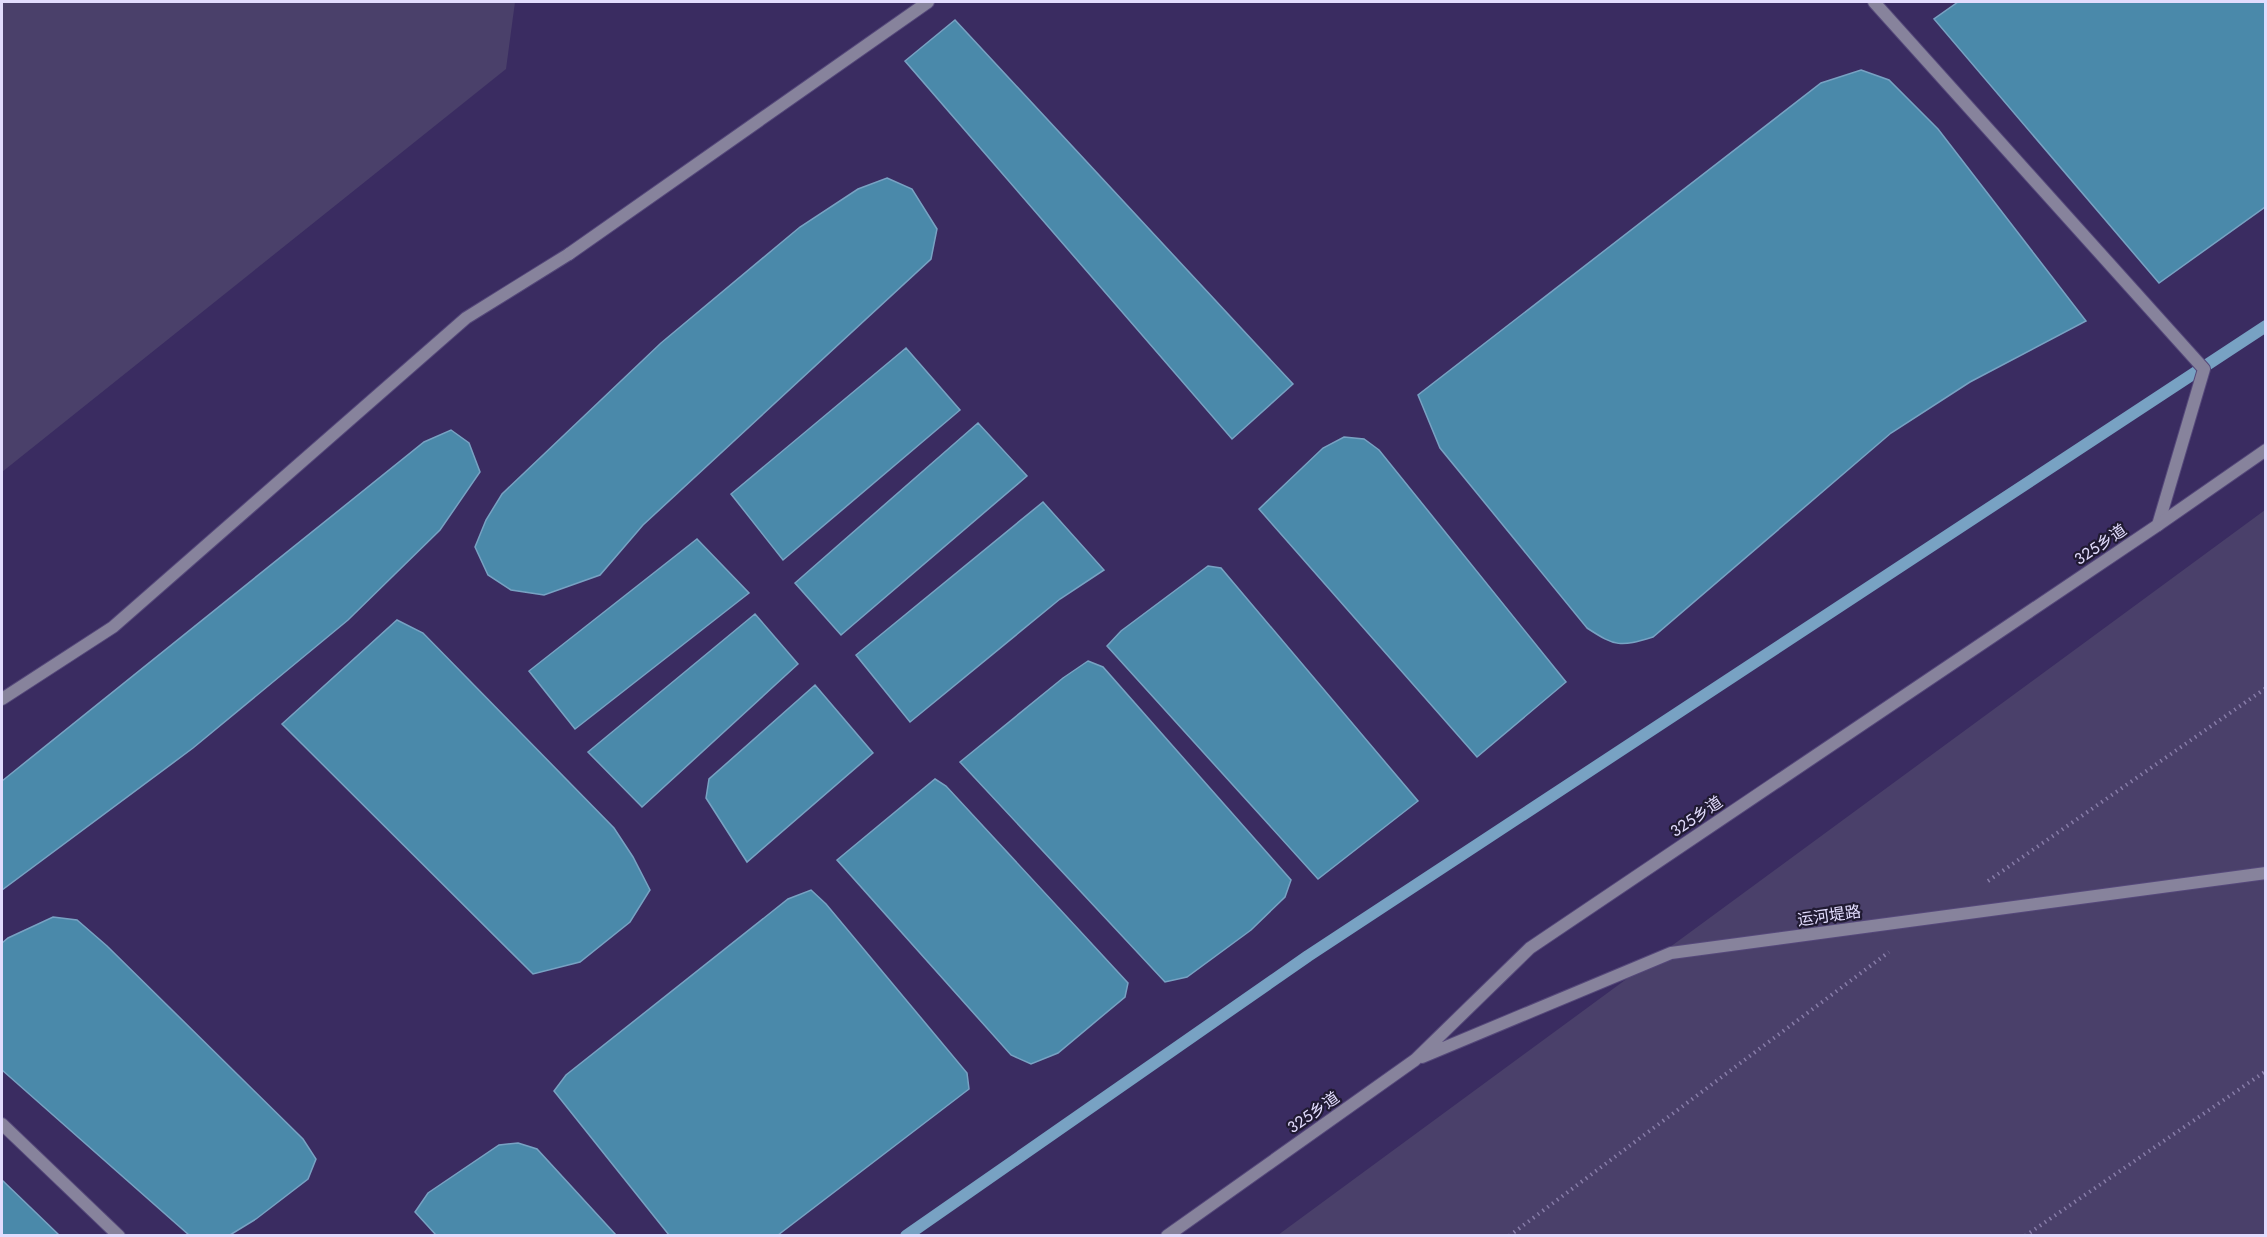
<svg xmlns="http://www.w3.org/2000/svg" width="2267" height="1237" font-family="Jost,'Noto Sans SC',sans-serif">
<rect width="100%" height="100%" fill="#3a2c61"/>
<!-- green -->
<path fill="#4a406a" d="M2,2H515L506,69L2,472Z
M2265,510V1235H1278Z"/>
<!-- water -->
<path fill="#4a89aa" stroke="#78a2c3" stroke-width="1.5" d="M1958,2H2265V207L2159,283L1934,19Z
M955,20L1293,384L1232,439L905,61Z
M1861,70L1889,80L1938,129L2086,321L1970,382L1891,433L1653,637C1620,647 1616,647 1587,628L1440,448L1418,395L1821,83Z
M887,178L912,189L937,229L931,259L643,525L600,575L544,595L511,590L488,575L475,547L486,520L502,494L661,343L800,227L858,189Z
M906,348L960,410L783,560L731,494Z
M978,423L1027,476L841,635L795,583Z
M451,430L469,443L480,472L440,530L348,620L193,748L2,890V781L424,442Z
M1344,437L1364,439L1379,450L1566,682L1477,757L1259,509L1323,448Z
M1043,502L1104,570L1060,599L910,722L856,655Z
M697,539L749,593L575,729L529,671Z
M1208,566L1221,568L1418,801L1318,879L1107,646L1121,631Z
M755,614L798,664L642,807L588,752Z
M397,620L423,633L614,828L633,857L650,890L630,922L580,962L533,974L282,724Z
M1088,661L1103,667L1291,880L1285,897L1251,930L1187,977L1165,982L960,762L1063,678Z
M815,685L873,753L747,862L706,798L709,779Z
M935,779L946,786L1128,983L1125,997L1058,1053L1031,1064L1011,1055L837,860Z
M811,890L826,904L967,1073L969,1089L778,1235H669L554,1091L566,1075L788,899Z
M53,917L77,920L107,946L303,1139L316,1159L308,1179L256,1219L230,1235H189L2,1070V943L8,938Z
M518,1143L537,1149L616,1235H436L415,1212L428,1193L499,1145Z
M2,1180L59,1235H2Z"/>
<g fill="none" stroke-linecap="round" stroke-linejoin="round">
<!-- stream -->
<path stroke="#78a2c3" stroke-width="12" d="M906,1236L1308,956L2266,326"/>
<defs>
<path id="service" d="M1874,2L2204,369L2158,525
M2,699L113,627L466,318L569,254"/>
<path id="minor" d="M569,254L928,2
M2,1124L119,1236"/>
<path id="tertiary" d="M1422,1057L1671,953L2266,873
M1167,1236L1415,1060L1530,948L2158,525L2266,450"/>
</defs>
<!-- service casing -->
<use href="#service" stroke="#55487a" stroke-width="14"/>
<!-- minor casing -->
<use href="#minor" stroke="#55487a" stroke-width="14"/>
<!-- tertiary casing -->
<use href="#tertiary" stroke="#55487a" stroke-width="14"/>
<!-- path -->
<path stroke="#887da9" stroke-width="4" stroke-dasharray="1.5 4.5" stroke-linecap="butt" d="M1988,881L2266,688
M1509,1236L1889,952
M2025,1236L2266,1071"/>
<!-- service -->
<use href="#service" stroke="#87839c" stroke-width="12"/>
<!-- minor -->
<use href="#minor" stroke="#87839c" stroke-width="12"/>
<!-- tertiary -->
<use href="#tertiary" stroke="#87839c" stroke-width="12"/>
</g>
<g text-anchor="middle" stroke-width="4.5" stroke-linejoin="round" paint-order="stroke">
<!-- street labels -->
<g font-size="16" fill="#e2dcfd" stroke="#201a32">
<text transform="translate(2100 544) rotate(-34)" y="6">325乡道</text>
<text transform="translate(1696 816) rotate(-34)" y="6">325乡道</text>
<text transform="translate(1829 915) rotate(-8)" y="6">运河堤路</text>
<text transform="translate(1313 1112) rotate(-35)" y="6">325乡道</text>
</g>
</g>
<!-- border -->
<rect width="2267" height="1237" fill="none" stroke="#e2dcfd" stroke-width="6"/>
</svg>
